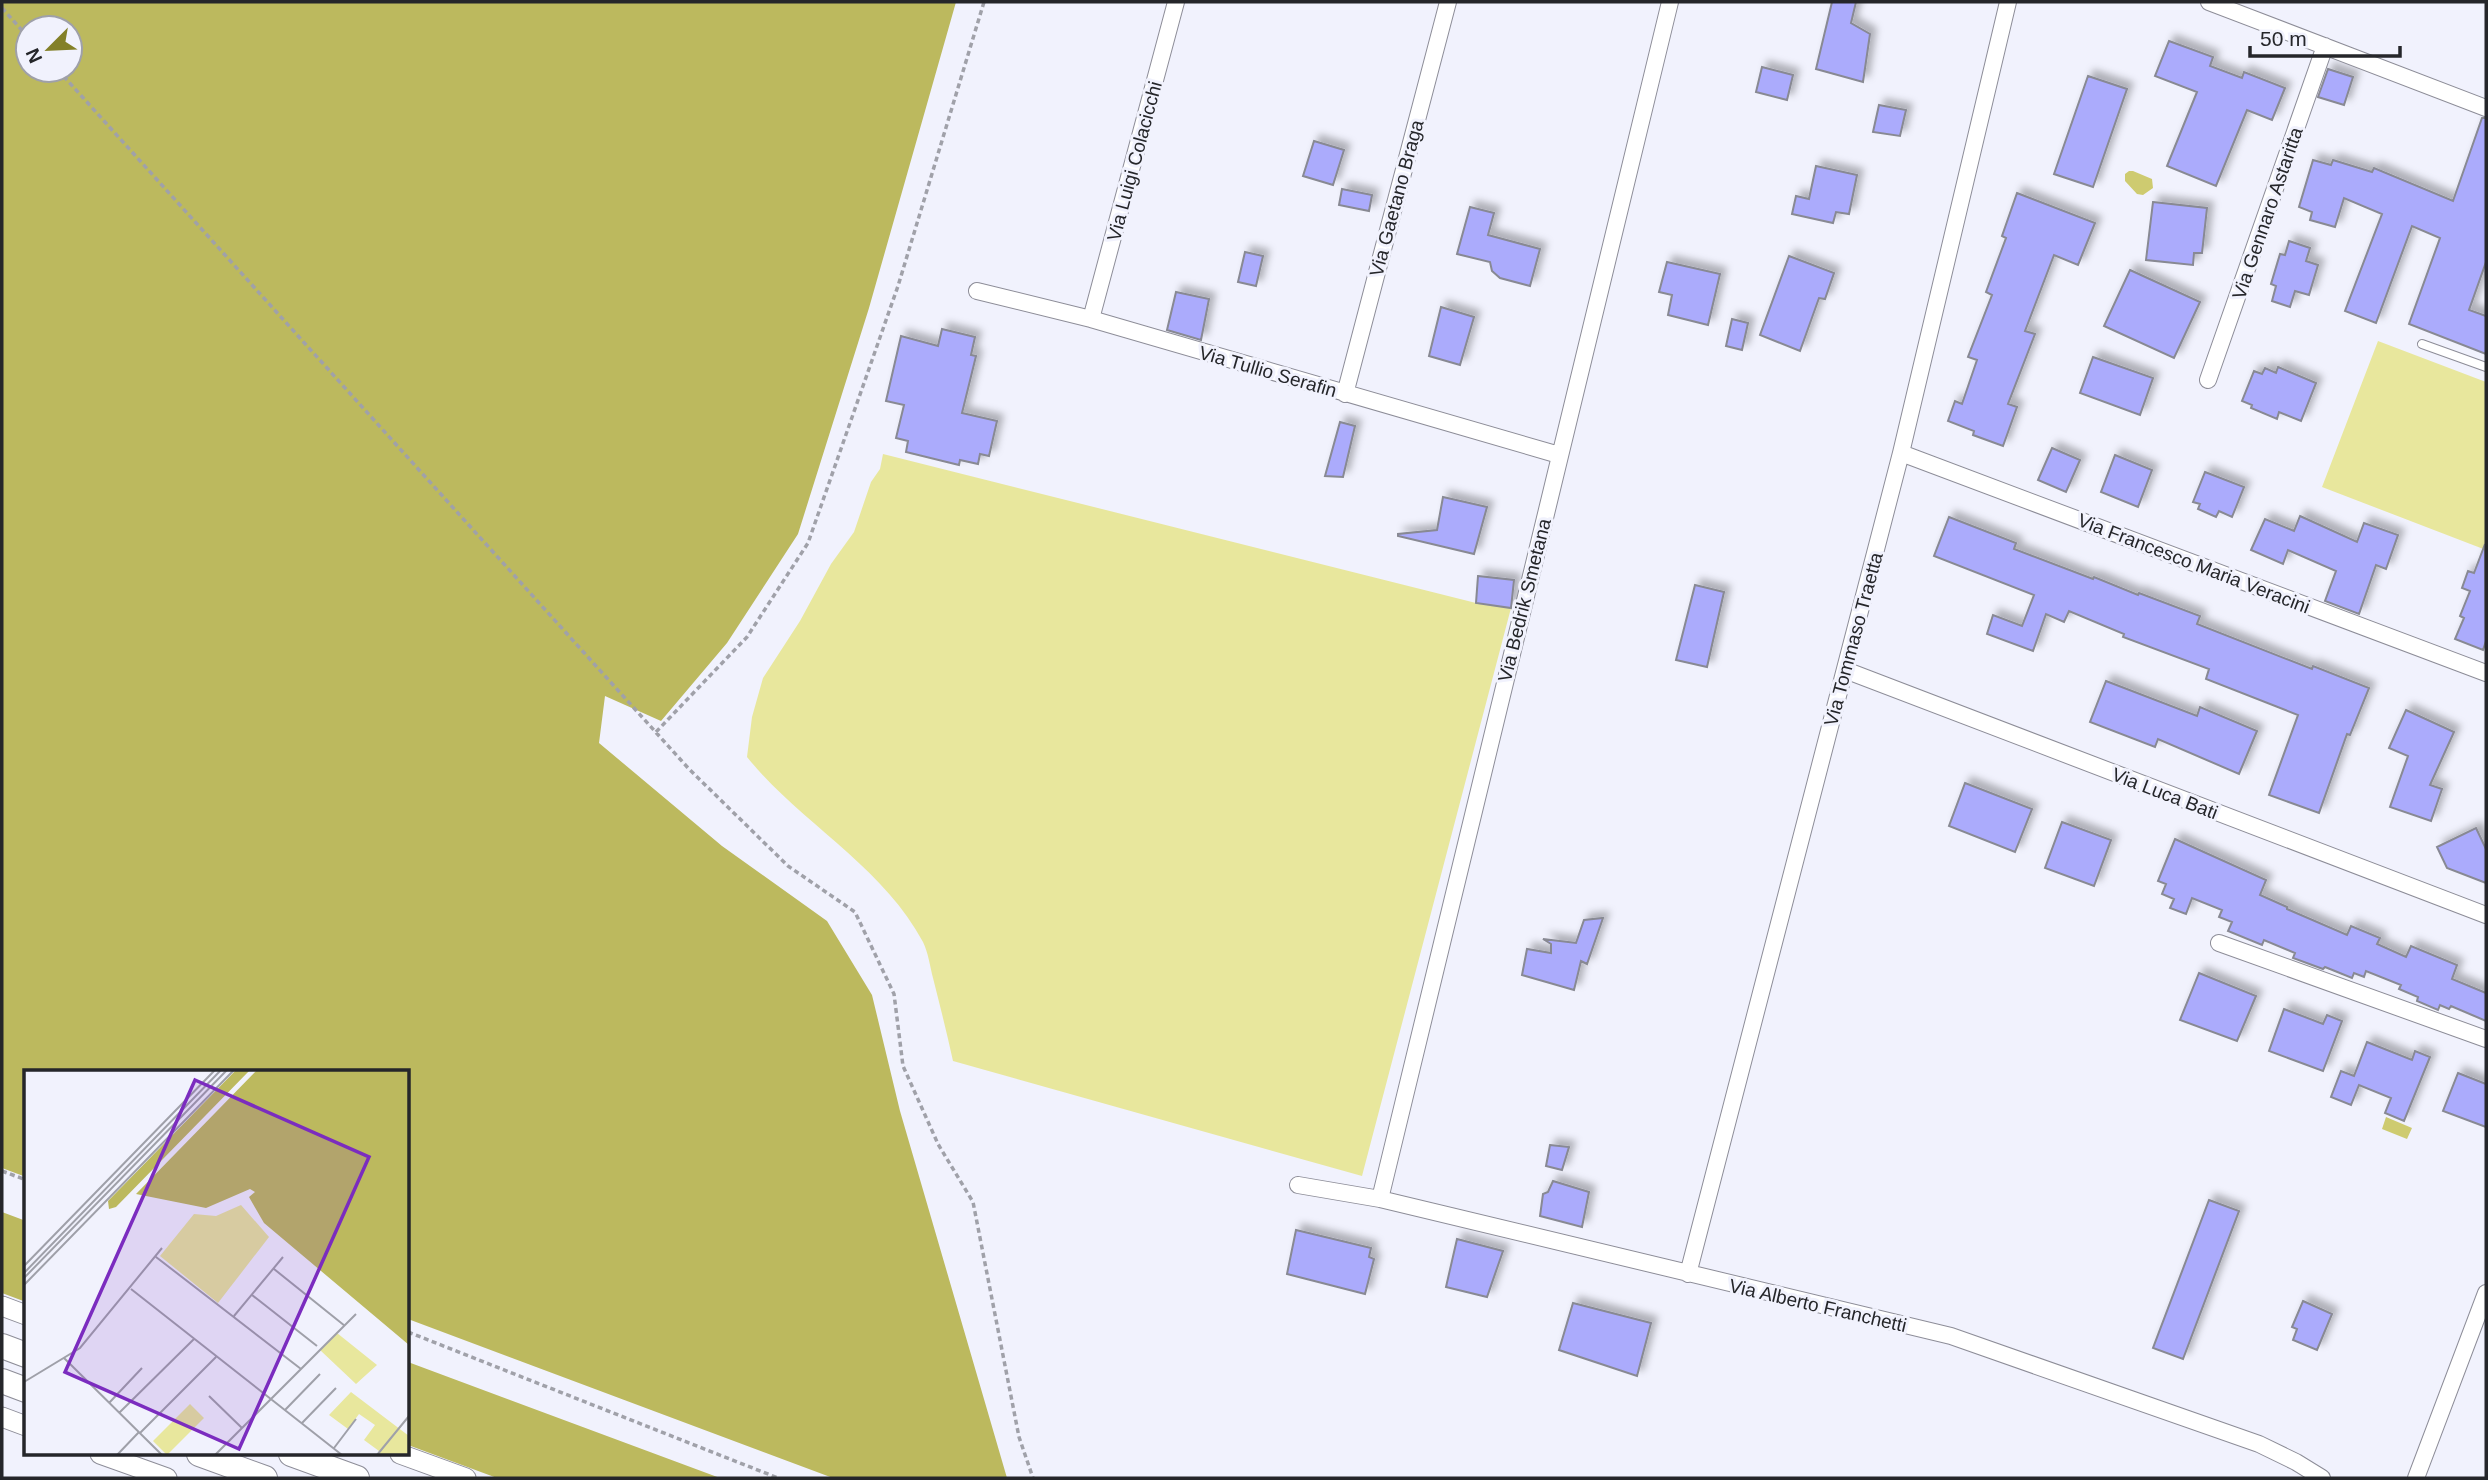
<svg xmlns="http://www.w3.org/2000/svg" width="2488" height="1480" font-family="Helvetica,sans-serif">
<defs>
<filter id="shadow"><feDropShadow dx="6" dy="-6" stdDeviation="3.5" flood-color="#0004"/></filter>
</defs>
<rect width="100%" height="100%" fill="#f1f2fd"/>
<!-- green -->
<path fill="#e8e79d" d="M2378,341L2486,382V550L2322,487Z
M883,454L1476,603L1511,608L1362,1176L953,1061C947,1033 940,1006 933,978C930,966 928,952 923,942C882,865 800,823 747,757L752,717L763,678L800,621L831,564L854,532L871,482L880,469Z"/>
<!-- forest -->
<path fill="#bcb95e" fill-rule="evenodd" d="M2,2H956L869,308L798,534L727,643L661,721L605,696L599,743L722,846L827,921L872,995L900,1111L1007,1478H833L408,1319V1072H26V1177L2,1168ZM28,28H70V70H28Z
M2,1212L26,1221V1302L2,1293Z
M408,1362L720,1478H497L408,1445Z"/>
<!-- water -->
<path fill="#cecb70" d="M2129,171H2133L2152,179L2153,188L2143,195L2137,194L2125,181V174Z
M2386,1117L2412,1128L2407,1139L2382,1129Z"/>
<!-- building -->
<path fill="#ababfc" stroke="#888993" stroke-width="2" filter="url(#shadow)" d="M1832,2H1856L1851,23L1870,34L1863,82L1816,69Z
M2169,41L2213,57L2210,66L2242,78L2244,72L2285,88L2272,120L2247,110L2216,186L2167,166L2197,92L2155,76Z
M1762,67L1793,75L1787,100L1756,92Z
M2328,69L2353,77L2344,105L2318,97Z
M2088,76L2127,89L2093,187L2054,174Z
M1879,105L1906,110L1900,136L1873,132Z
M2482,118H2486V262L2469,310L2486,316V354L2409,324L2440,238L2412,226L2376,323L2345,311L2382,214L2344,198L2335,227L2310,220L2312,212L2299,207L2313,160L2331,165L2333,160L2372,172L2374,168L2453,201Z
M1314,141L1344,150L1333,185L1303,176Z
M1816,166L1857,175L1849,214L1836,212L1833,223L1792,214L1796,196L1809,199Z
M1342,189L1372,195L1369,211L1339,205Z
M2017,193L2095,223L2078,265L2054,255L2025,331L2035,334L2008,404L2017,407L2003,446L1973,435L1974,431L1948,421L1955,401L1962,404L1977,360L1968,357L1992,295L1986,292L2006,238L2002,236Z
M2153,202L2207,208L2202,253H2194L2193,265L2146,260Z
M1470,207L1494,213L1488,235L1540,249L1530,286L1500,278L1492,271L1490,262L1457,254Z
M2289,241L2310,248L2306,261L2318,265L2309,295L2295,291L2290,307L2272,301L2276,286L2271,284L2280,254L2285,255Z
M1245,252L1263,256L1256,286L1238,282Z
M1789,256L1834,273L1825,299L1819,298L1800,351L1760,335Z
M1667,262L1720,274L1708,325L1668,315L1672,295L1659,292Z
M2130,270L2200,302L2174,358L2104,326Z
M1176,292L1209,299L1201,340L1167,330Z
M1441,307L1474,317L1460,365L1429,356Z
M1732,319L1748,323L1742,350L1726,346Z
M942,329L975,337L971,355L976,356L962,413L997,421L989,456L980,454L978,464L960,460L959,465L906,452L908,441L896,438L904,405L886,401L901,336L938,346Z
M2093,357L2153,378L2140,415L2080,393Z
M2278,367L2316,383L2301,421L2279,412L2277,419L2251,408L2252,405L2242,401L2254,371L2262,374L2265,368L2276,373Z
M1340,422L1355,426L1343,477L1325,476Z
M2052,448L2080,460L2066,492L2038,480Z
M2115,455L2152,470L2138,507L2101,492Z
M2205,472L2244,487L2232,517L2219,511L2216,517L2198,509L2200,504L2193,502Z
M1443,497L1487,507L1474,554L1398,536V534L1437,530Z
M2300,516L2357,542L2364,523L2398,535L2386,569L2376,565L2359,614L2325,601L2336,571L2288,550L2283,564L2251,550L2265,519L2294,531Z
M1949,517L2016,543L2014,549L2093,579L2094,577L2138,595L2139,593L2200,616L2197,624L2312,669L2313,666L2369,688L2350,735L2347,734L2319,813L2269,795L2298,715L2206,679L2209,669L2123,637L2124,634L2069,611L2064,622L2046,614L2033,651L1987,634L1993,615L2022,626L2034,595L1934,556Z
M2485,544L2486,641L2483,650L2455,639L2464,618L2460,616L2470,591L2462,588L2468,571L2474,573Z
M1478,576L1514,580L1511,608L1476,603Z
M1695,585L1724,592L1707,667L1676,660Z
M2106,681L2197,716L2200,707L2257,731L2239,774L2158,739L2155,747L2090,722Z
M2406,710L2454,732L2430,785L2442,789L2431,821L2390,807L2408,756L2389,748Z
M1965,783L2032,809L2015,852L1949,826Z
M2062,822L2111,840L2094,886L2045,868Z
M2476,828L2486,849V883L2447,868L2437,847Z
M2175,839L2266,880L2260,895L2287,907V909L2347,935L2351,926L2380,938L2377,944L2406,957L2411,946L2457,965L2452,979L2486,993V1021L2451,1006L2449,1009L2440,1005L2438,1010L2417,1001L2418,997L2399,989L2401,985L2366,971L2364,977L2354,973L2352,978L2325,967L2323,969L2293,958L2295,953L2264,940L2262,945L2228,931L2232,922L2219,917L2222,910L2192,898L2186,914L2170,908L2174,899L2162,894L2166,884L2158,881Z
M1603,918L1587,964L1581,961L1574,990L1522,975L1527,949L1551,953V944L1543,939L1576,943L1584,920Z
M2199,973L2256,996L2237,1041L2180,1020Z
M2284,1009L2323,1024L2327,1015L2342,1021L2323,1071L2269,1051Z
M2367,1042L2412,1060L2415,1051L2430,1057L2404,1121L2385,1113L2391,1098L2359,1085L2351,1105L2331,1097L2341,1071L2354,1076Z
M2458,1073L2486,1084V1127L2443,1111Z
M1550,1145L1569,1147L1562,1170L1546,1166Z
M1553,1181L1589,1192L1582,1227L1540,1216L1543,1194L1548,1192Z
M2209,1200L2239,1211L2183,1359L2153,1348Z
M1296,1230L1371,1248L1369,1257L1374,1259L1365,1294L1287,1274Z
M1457,1239L1503,1251L1487,1297L1446,1287Z
M2303,1301L2332,1314L2317,1350L2293,1340L2297,1329L2292,1327Z
M1573,1303L1651,1323L1637,1376L1559,1350Z"/>
<g fill="none" stroke-linecap="round" stroke-linejoin="round">
<defs>
<path id="service" d="M2422,344L2486,367"/>
<path id="minor" d="M2209,2L2486,108
M977,291L1091,319L1559,455
M1091,319L1176,2
M2208,380L2325,46
M1345,394L1448,2
M1901,453L2486,673
M1845,670L2486,915
M2219,943L2486,1039
M1298,1185L1380,1199L1951,1336L2259,1444L2296,1462L2322,1478
M1380,1199L1670,2
M1688,1274L1901,453L2008,2
M2416,1478L2486,1293"/>
<path id="tertiary" d="M2,1306L26,1315
M2,1417L26,1426
M100,1454L167,1478
M400,1454L466,1478"/>
<path id="primary" d="M2,1346L26,1355
M2,1381L26,1390
M199,1454L265,1478
M291,1454L357,1478"/>
</defs>
<!-- service casing -->
<use href="#service" stroke="#8d8d98" stroke-width="10"/>
<!-- minor casing -->
<use href="#minor" stroke="#8d8d98" stroke-width="18"/>
<!-- tertiary casing -->
<use href="#tertiary" stroke="#8d8d98" stroke-width="21"/>
<!-- primary casing -->
<use href="#primary" stroke="#8d8d98" stroke-width="26"/>
<!-- path -->
<path stroke="#a0a1a9" stroke-width="3.5" stroke-dasharray="5 3.5" stroke-linecap="butt" d="M2,8L28,37
M58,70L689,769L788,866L855,912L894,994L903,1066L938,1144L973,1202L1019,1437L1033,1478
M656,732L747,637L808,543L898,286L984,2
M2,1171L26,1180
M408,1332L778,1478"/>
<!-- service -->
<use href="#service" stroke="#fff" stroke-width="8"/>
<!-- minor -->
<use href="#minor" stroke="#fff" stroke-width="16"/>
<!-- tertiary -->
<use href="#tertiary" stroke="#fff" stroke-width="19"/>
<!-- primary -->
<use href="#primary" stroke="#fff" stroke-width="24"/>
</g>
<g text-anchor="middle" stroke-width="6" stroke-linejoin="round" paint-order="stroke">
<!-- street labels -->
<g font-size="19" fill="#25262a" stroke="#f1f2fd">
<text transform="translate(1134 161) rotate(-75)" y="7">Via Luigi Colacicchi</text>
<text transform="translate(1396 198) rotate(-75)" y="7">Via Gaetano Braga</text>
<text transform="translate(2267 213) rotate(-71)" y="7">Via Gennaro Astaritta</text>
<text transform="translate(1268 371) rotate(16)" y="7">Via Tullio Serafin</text>
<text transform="translate(2194 563) rotate(21)" y="7">Via Francesco Maria Veracini</text>
<text transform="translate(1524 600) rotate(-76)" y="7">Via Bedrik Smetana</text>
<text transform="translate(1853 639) rotate(-75)" y="7">Via Tommaso Traetta</text>
<text transform="translate(2165 793) rotate(21)" y="7">Via Luca Bati</text>
<text transform="translate(1818 1305) rotate(13)" y="7">Via Alberto Franchetti</text>
</g>
</g>
<!-- overview -->
<g transform="translate(24 1070)">
<rect width="385" height="385" fill="#f1f2fd"/>
<path d="M217,135L245,167L194,233L136,186L170,144L192,146ZM313,263L353,295L332,314L296,280ZM327,322L385,366V385H353L355,381L340,370L351,355L335,344L324,359L305,345ZM166,334L180,348L143,385L129,371Z" fill="#e8e79d"/>
<path d="M212,0H226L92,137L85,139L84,131ZM233,0H385V275L240,153L225,127L231,122L226,119L182,138L112,124Z" fill="#bcb95e"/>
<path fill="none" stroke="#9fa0a9" stroke-width="2" d="M132,187L277,299M0,196L191,0M250,199L321,256M0,203L197,0M0,208L203,0M0,215L210,0M107,219L318,385M228,225L293,276M210,246L259,187M40,288L138,385M0,312L56,278L138,178M185,326L218,358M85,333L118,298M261,340L296,304M95,343L170,269M278,353L312,318M116,363L192,287M310,378L332,349M93,385L115,362M191,385L332,244M353,385L385,346"/>
<path fill="#7b2cbf" fill-opacity="0.15" stroke="#7b2cbf" stroke-width="3.5" d="M171,10L345,87L215,379L41,302Z"/>
<rect width="385" height="385" fill="none" stroke="#25262a" stroke-width="3.5"/>
</g>
<!-- border -->
<rect width="2488" height="1480" fill="none" stroke="#25262a" stroke-width="7"/>
<!-- north arrow -->
<g transform="translate(49 49) rotate(246)"><circle r="33" fill="#f1f2fd" stroke="#9fa0a9" stroke-width="2"/>
<path d="M0-5L12 26L0 18L-12 26Z" fill="#838028"/>
<text y="-10" font-size="19" font-weight="bold" text-anchor="middle" fill="#25262a">N</text>
</g>
<!-- scale -->
<path d="M2250 46v10h150v-10" fill="none" stroke="#25262a" stroke-width="3.5"/>
<text x="2260" y="46" font-size="21" fill="#25262a" stroke="#f1f2fd" stroke-width="5" paint-order="stroke">50 m</text>
</svg>
